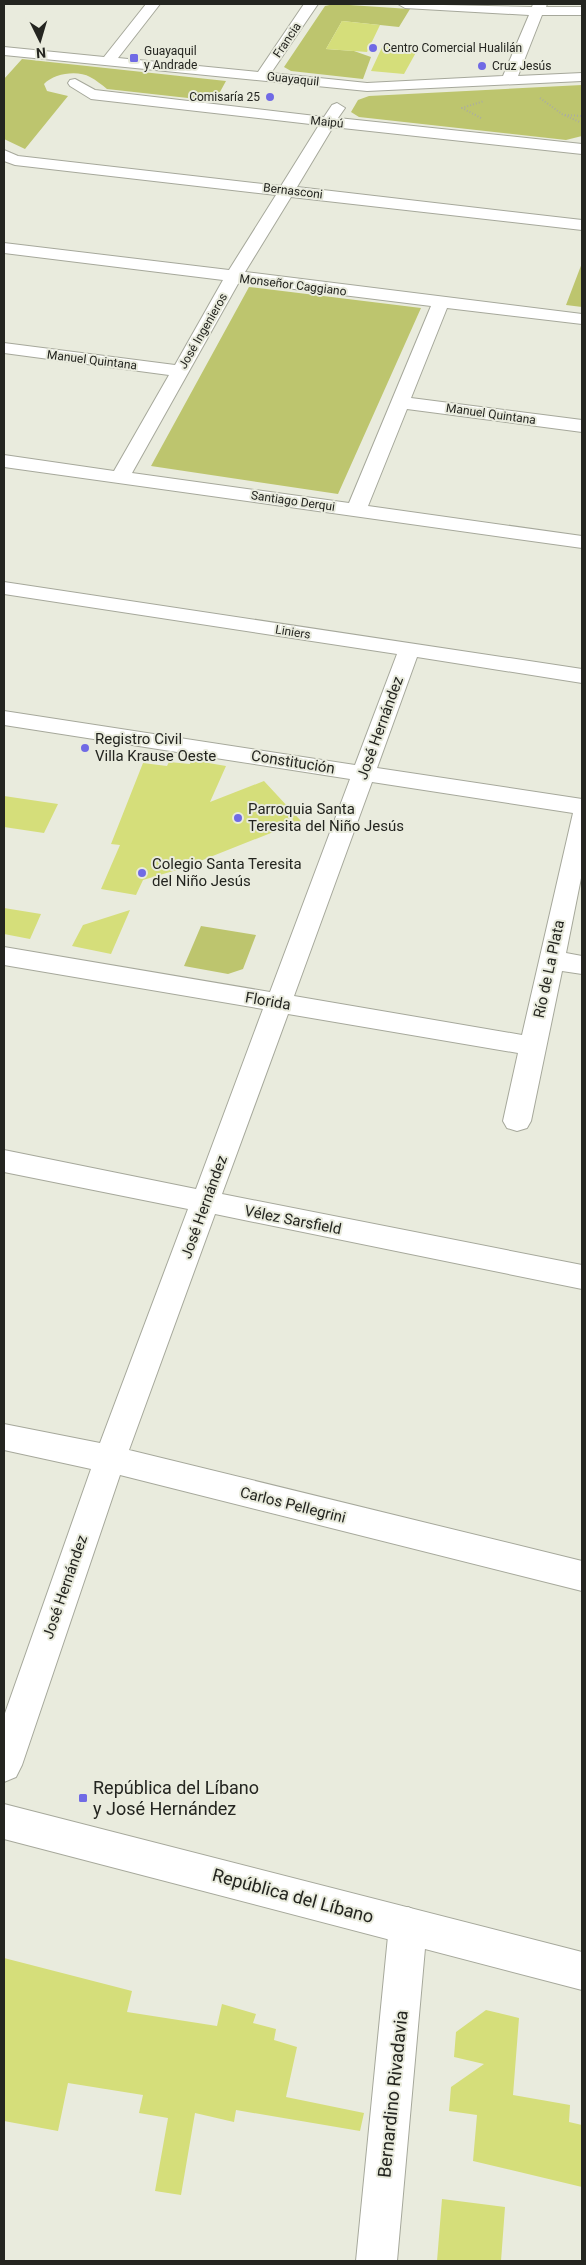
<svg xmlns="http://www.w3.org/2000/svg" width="586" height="2265" font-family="Roboto,sans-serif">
<rect width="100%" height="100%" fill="#e9ebdd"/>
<!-- green -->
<path fill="#bdc56e" d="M334,4L410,9L399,27L342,21L326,49L354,51L371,57L363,79L291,71L284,67L325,6Z
M22,59L226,81L215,101L107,89C102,85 96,80 90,77C78,70 54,73 44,84L47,91L68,96L25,149L4,139V79Z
M582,85V136L566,140L359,117L351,112L358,100L369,96Z
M582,263V307L566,305Z
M249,287L421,308L338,494L151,466Z
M201,926L256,935L243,969L228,974L184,966Z"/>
<!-- building -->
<path fill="#d5de7a" d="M342,21L380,25L367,52L326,49Z
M384,43L419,47L404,74L371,71Z
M191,760L226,766L210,802L264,781L301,821L180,869L143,880L136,895L101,889L120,845L111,844L143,763L167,766L169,762L190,764Z
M4,796L58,804L44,833L4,827Z
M4,908L41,914L30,939L4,934Z
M130,910L111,954L72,946L83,925Z
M4,1958L132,1991L127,2012L217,2026L222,2004L256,2014L253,2023L276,2029L274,2040L297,2047L286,2097L364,2113L360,2131L236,2110L234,2122L195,2113L181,2195L155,2191L168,2118L139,2113L143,2095L68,2083L58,2131L4,2121Z
M486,2010L519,2018L513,2095L570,2105L569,2122L582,2125V2187L473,2161L477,2115L449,2111L451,2087L484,2064L454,2057L456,2032Z
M442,2199L505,2207L501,2261H437Z"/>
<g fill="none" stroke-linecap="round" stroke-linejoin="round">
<defs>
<path id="minor" d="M146,4H160L118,58L258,72L304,4H318L271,73L367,83L503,76L529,15L405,8L398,4L532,7L533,4H547L546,7H582V15H542L518,76L582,73V81L367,91L4,55V47L104,57Z
M75,79L95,90L324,117L332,105L337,103L345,108L338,118L582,144V154L333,127L297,187L582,220V230L291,197L245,272L582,314V324L447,308L411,398L582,420V432L407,409L368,506L582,536V548L4,467V455L114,471L169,375L4,353V343L175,365L223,280L4,253V243L229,270L276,195L15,165L4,161V150L18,156L281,186L319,125L91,99L70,86L68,83L70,80ZM239,282L431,306L349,503L132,473Z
M4,582L582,669V683L417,657L377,768L582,799V873L566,953L582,956V974L562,971L531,1121L527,1128L517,1131L507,1128L503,1121L518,1053L288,1014L222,1194L582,1265V1289L215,1214L129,1450L582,1561V1591L120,1475L22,1765L16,1777L4,1782V1716L91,1469L4,1450V1424L100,1443L188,1209L4,1172V1150L196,1189L263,1009L4,965V947L270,992L350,779L4,725V711L355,765L397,654L4,594ZM372,782L573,813L522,1035L294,996Z
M408,1907L421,1913L427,1926L397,2261H356L389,1926L395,1913Z"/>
<path id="major" d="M4,1804L582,1952V1990L4,1839Z"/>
</defs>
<!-- minor casing -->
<use href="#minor" stroke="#a6a89b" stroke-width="2"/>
<!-- major casing -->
<use href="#major" stroke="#a6a89b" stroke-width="2"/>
<!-- path -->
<path stroke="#abaca1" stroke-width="2" stroke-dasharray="1 2" stroke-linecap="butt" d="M540,98L562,114L582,123
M565,115L582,116
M481,118L462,108L484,101"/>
<!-- minor -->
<use href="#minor" fill="#fff" fill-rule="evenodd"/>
<!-- major -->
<use href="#major" fill="#fff" fill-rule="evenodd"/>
</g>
<!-- markers -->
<g fill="#706ae5" stroke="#e9ebdd" stroke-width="2">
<circle cx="373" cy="48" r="5"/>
<rect x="129" y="53" width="10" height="10" rx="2.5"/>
<circle cx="482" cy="66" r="5"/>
<circle cx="270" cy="97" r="5"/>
<circle cx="85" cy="748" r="5"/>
<circle cx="238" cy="818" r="5"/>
<circle cx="142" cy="873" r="5"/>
<rect x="78" y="1793" width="10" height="10" rx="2.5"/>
</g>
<g text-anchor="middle" stroke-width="4" stroke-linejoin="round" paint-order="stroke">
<!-- far-street labels -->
<g font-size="12" fill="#242520" stroke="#e9ebdd">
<text transform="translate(287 40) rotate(-56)" y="4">Francia</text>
<text transform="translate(293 79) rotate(6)" y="4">Guayaquil</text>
<text transform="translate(327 122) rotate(6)" y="4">Maipú</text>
<text transform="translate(293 191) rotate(7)" y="4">Bernasconi</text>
<text transform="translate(293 285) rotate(7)" y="4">Monseñor Caggiano</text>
<text transform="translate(203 331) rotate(-60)" y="4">José Ingenieros</text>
<text transform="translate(92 360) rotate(7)" y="4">Manuel Quintana</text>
<text transform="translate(491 414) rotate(8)" y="4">Manuel Quintana</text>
<text transform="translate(293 501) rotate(8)" y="4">Santiago Derqui</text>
<text transform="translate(293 632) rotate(9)" y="4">Liniers</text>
</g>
<!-- far-poi labels -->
<g font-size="12" fill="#242520" stroke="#e9ebdd" text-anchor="start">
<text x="383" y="52">Centro Comercial Hualilán</text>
<text x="144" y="55">Guayaquil<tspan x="144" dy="14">y Andrade</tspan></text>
<text x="492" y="70">Cruz Jesús</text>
<text x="260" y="101" text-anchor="end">Comisaría 25</text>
</g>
<!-- street labels -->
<g font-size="15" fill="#242520" stroke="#e9ebdd">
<text transform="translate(380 728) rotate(-70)" y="5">José Hernández</text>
<text transform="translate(293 762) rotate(9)" y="5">Constitución</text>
<text transform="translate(549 969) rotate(-78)" y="5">Río de La Plata</text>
<text transform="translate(268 1001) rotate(10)" y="5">Florida</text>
<text transform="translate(204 1207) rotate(-70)" y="5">José Hernández</text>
<text transform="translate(293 1220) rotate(11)" y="5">Vélez Sarsfield</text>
<text transform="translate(293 1505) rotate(14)" y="5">Carlos Pellegrini</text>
<text transform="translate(65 1587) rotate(-71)" y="5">José Hernández</text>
</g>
<!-- poi labels -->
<g font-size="15" fill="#242520" stroke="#e9ebdd" text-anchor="start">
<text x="95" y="744">Registro Civil<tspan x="95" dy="17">Villa Krause Oeste</tspan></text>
<text x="248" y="814">Parroquia Santa<tspan x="248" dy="17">Teresita del Niño Jesús</tspan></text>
<text x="152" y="869">Colegio Santa Teresita<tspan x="152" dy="17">del Niño Jesús</tspan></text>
</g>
<!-- near-poi labels -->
<g font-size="18" fill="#242520" stroke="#e9ebdd" text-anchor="start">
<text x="93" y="1794">República del Líbano<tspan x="93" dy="21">y José Hernández</tspan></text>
</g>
<!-- near-street labels -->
<g font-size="18" fill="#242520" stroke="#e9ebdd">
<text transform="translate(293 1896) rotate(15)" y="6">República del Líbano</text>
<text transform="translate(393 2094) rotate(-84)" y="6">Bernardino Rivadavia</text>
</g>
</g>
<!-- border -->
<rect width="586" height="2265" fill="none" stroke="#242520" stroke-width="10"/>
<!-- north arrow -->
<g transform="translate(40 40) rotate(175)" stroke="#e9ebdd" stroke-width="4" paint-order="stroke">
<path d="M0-4L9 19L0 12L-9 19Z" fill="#242520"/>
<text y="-8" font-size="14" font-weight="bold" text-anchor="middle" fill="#242520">N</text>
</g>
</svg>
